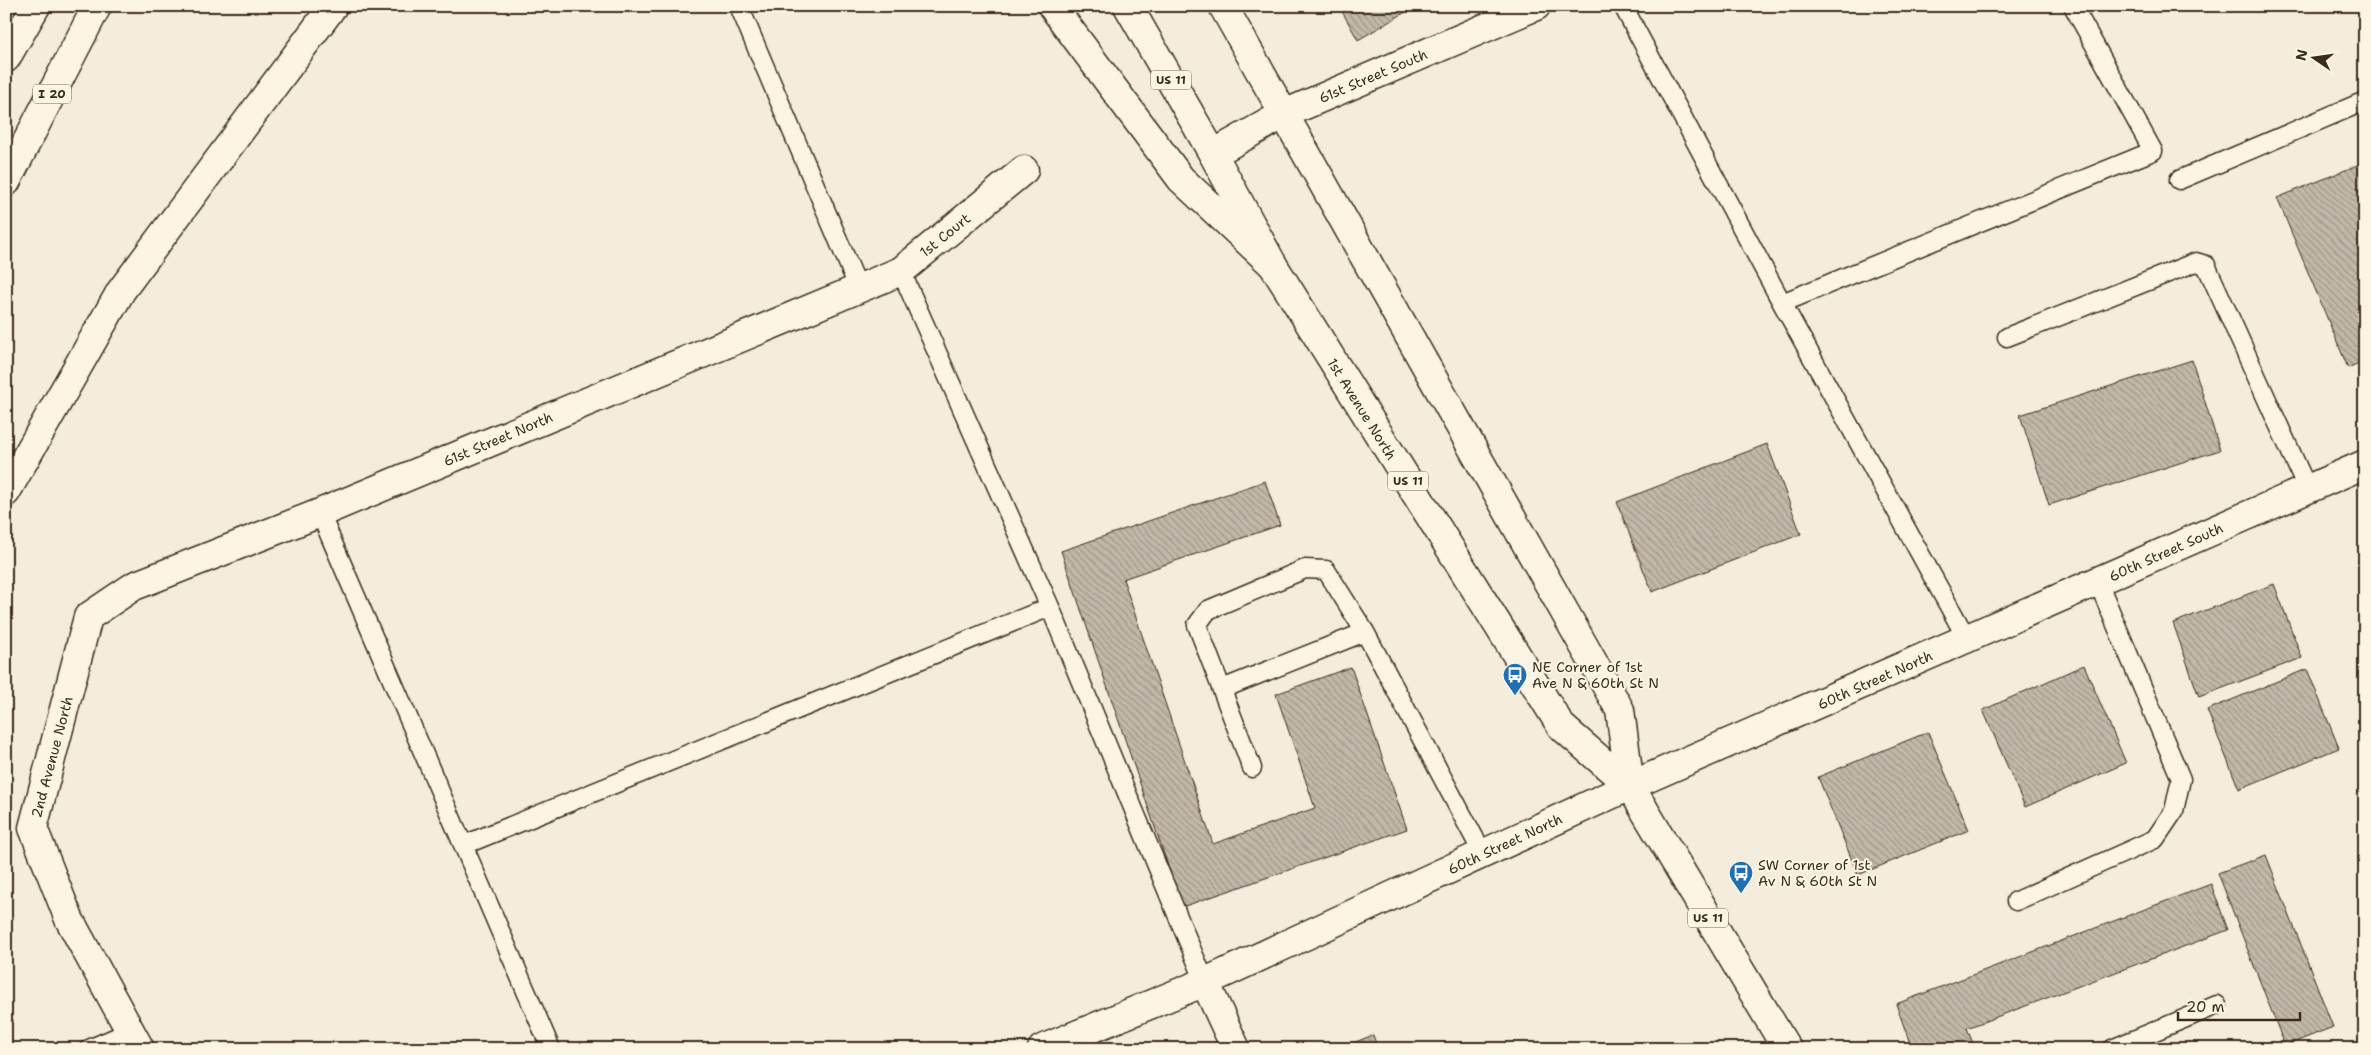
<svg xmlns="http://www.w3.org/2000/svg" width="2371" height="1055" font-family="'Shantell Sans',sans-serif">
<defs>
<pattern id="building-back-hatch" width="6" height="6" patternUnits="userSpaceOnUse" patternTransform="scale(1.25)"><rect width="6" height="6" fill="#c3b9aa"/><path d="M-1 5l2 2M0 0l6 6M5-1l2 2" fill="none" stroke="#a0978a"/></pattern>
</defs>
<rect width="100%" height="100%" fill="#f4eddd"/>
<filter id="ink" filterUnits="userSpaceOnUse"><feTurbulence type="fractalNoise" baseFrequency=".02" numOctaves="2"/><feDisplacementMap in="SourceGraphic" scale="10" xChannelSelector="R" yChannelSelector="G"/><feConvolveMatrix kernelMatrix="1 2 1 2 8 2 1 2 1" color-interpolation-filters="sRGB"/></filter>
<g filter="url(#ink)">
<!-- building -->
<path fill="url(#building-back-hatch)" stroke="#3b2a1e" d="M1339,6H1416L1358,40Z
M2365,162V360L2348,368L2277,198Z
M2192,360L2220,450L2049,505L2020,415Z
M1767,444L1801,534L1652,592L1617,502Z
M1265,481L1280,525L1123,579L1213,844L1315,808L1276,694L1351,667L1407,829L1182,907L1061,551Z
M2274,584L2302,658L2199,697L2173,623Z
M2084,665L2126,763L2025,807L1983,710Z
M2307,669L2339,748L2239,789L2207,710Z
M1928,732L1969,830L1858,875L1818,777Z
M2266,855L2333,1027L2285,1046L2218,873Z
M2211,884L2228,930L1967,1028L1975,1049H1912L1896,1004Z
M1373,1035L1378,1049H1338Z"/>
<g fill="none" stroke-linecap="round" stroke-linejoin="round">
<defs>
<path id="lane" d="M739,6L859,289
M1623,6L1782,303L1967,639
M2179,180L2365,101
M901,271L1050,607L1205,982
M1782,303L2153,151L2073,6
M2007,337L2196,262L2206,265L2308,490
M320,513L551,1049
M1222,689L1365,632
M1252,768L1197,625L1208,610L1305,569L1326,570L1365,632L1483,854
M464,845L1050,607
M2016,901L2155,839L2174,811L2181,779L2098,582
M89,1049L131,1031
M2112,1049L2217,1005"/>
<path id="street" d="M1213,154L1284,114L1536,6
M1205,982L1236,1049
M140,1049L69,919L33,828L88,617L134,586L320,513L901,271L1024,170
M1042,1049L1205,982L1630,786L2365,464"/>
<path id="primary" d="M1128,6L1213,154L1273,265L1561,726L1630,786L1787,1049
M1223,6L1620,710L1630,786"/>
<path id="highway" d="M1052,6L1181,179L1273,265
M6,58L36,6
M6,182L97,6
M6,492L121,291L333,6"/>
</defs>
<!-- lane casing -->
<use href="#lane" stroke="#3b2a1e" stroke-width="21"/>
<!-- street casing -->
<use href="#street" stroke="#3b2a1e" stroke-width="31"/>
<!-- primary casing -->
<use href="#primary" stroke="#3b2a1e" stroke-width="31"/>
<!-- highway casing -->
<use href="#highway" stroke="#3b2a1e" stroke-width="31"/>
<!-- lane -->
<use href="#lane" stroke="#fcf5e5" stroke-width="18"/>
<!-- street -->
<use href="#street" stroke="#fcf5e5" stroke-width="28"/>
<!-- primary -->
<use href="#primary" stroke="#fcf5e5" stroke-width="28"/>
<!-- highway -->
<use href="#highway" stroke="#fcf5e5" stroke-width="28"/>
</g>
</g>
<!-- icons -->
<defs>
<symbol id="bus-pin" viewBox="-11 -11 22 30"><path d="M0 17L-7.5 6A9.5 9.5 0 1 1 7.5 6Z" fill="#1f6fb2" stroke="#fcf5e5"/><path d="M-5-6H5V4H4V6H2V4H-2V6H-4V4H-5ZM-3.5-4V0h7V-4ZM-3.5 1.2v1.5H-2V1.2ZM2 1.2v1.5H3.5V1.2Z" fill="#fff"/></symbol>
</defs>
<g fill-rule="evenodd">
<use href="#bus-pin" x="1501" y="661" width="28" height="38"/>
<use href="#bus-pin" x="1727" y="859" width="28" height="38"/>
</g>
<g text-anchor="middle" stroke-width="4" stroke-linejoin="round" paint-order="stroke">
<!-- shield labels -->
<g fill="#fcf5e5" stroke="#75675a" stroke-width="1">
<rect x="1151" y="70.5" width="40" height="19" rx="4"/>
<rect x="33" y="84.5" width="38" height="19" rx="4"/>
<rect x="1388" y="471.5" width="40" height="19" rx="4"/>
<rect x="1688" y="908.5" width="40" height="19" rx="4"/>
</g>
<g font-size="12" font-weight="bold" fill="#3b2a1e">
<text x="1171" y="84">US 11</text>
<text x="52" y="98">I 20</text>
<text x="1408" y="485">US 11</text>
<text x="1708" y="922">US 11</text>
</g>
<!-- street labels -->
<g font-size="14" fill="#3b2a1e" stroke="#fcf5e5">
<text transform="translate(1373 76) rotate(-23)" y="5">61st Street South</text>
<text transform="translate(945 235) rotate(-39)" y="5">1st Court</text>
<text transform="translate(1362 409) rotate(58)" y="5">1st Avenue North</text>
<text transform="translate(498 439) rotate(-23)" y="5">61st Street North</text>
<text transform="translate(2166 552) rotate(-24)" y="5">60th Street South</text>
<text transform="translate(1875 680) rotate(-24)" y="5">60th Street North</text>
<text transform="translate(52 757) rotate(-75)" y="5">2nd Avenue North</text>
<text transform="translate(1505 844) rotate(-25)" y="5">60th Street North</text>
</g>
<!-- poi labels -->
<g font-size="14" fill="#3b2a1e" stroke="#fcf5e5" text-anchor="start">
<text x="1532" y="672">NE Corner of 1st<tspan x="1532" dy="16">Ave N &amp; 60th St N</tspan></text>
<text x="1758" y="870">SW Corner of 1st<tspan x="1758" dy="16">Av N &amp; 60th St N</tspan></text>
</g>
</g>
<!-- margin -->
<rect width="2371" height="1055" fill="none" stroke="#fcf5e5" stroke-width="25"/>
<rect x="12" y="12" width="2346" height="1030" fill="none" stroke="#3b2a1e" stroke-width="2" filter="url(#ink)"/>
<!-- north arrow -->
<g transform="translate(2314 58) rotate(283)" stroke="#fcf5e5" stroke-width="4" paint-order="stroke">
<path d="M0-4L9 19L0 12L-9 19Z" fill="#3b2a1e"/>
<text y="-8" font-size="14" font-weight="bold" text-anchor="middle" fill="#3b2a1e">N</text>
</g>
<!-- scale -->
<path d="M2178 1012v8h122v-8" fill="none" stroke="#3b2a1e" stroke-width="2.5"/>
<text x="2186" y="1012" font-size="15" fill="#3b2a1e" stroke="#fcf5e5" stroke-width="4" paint-order="stroke">20 m</text>
</svg>
